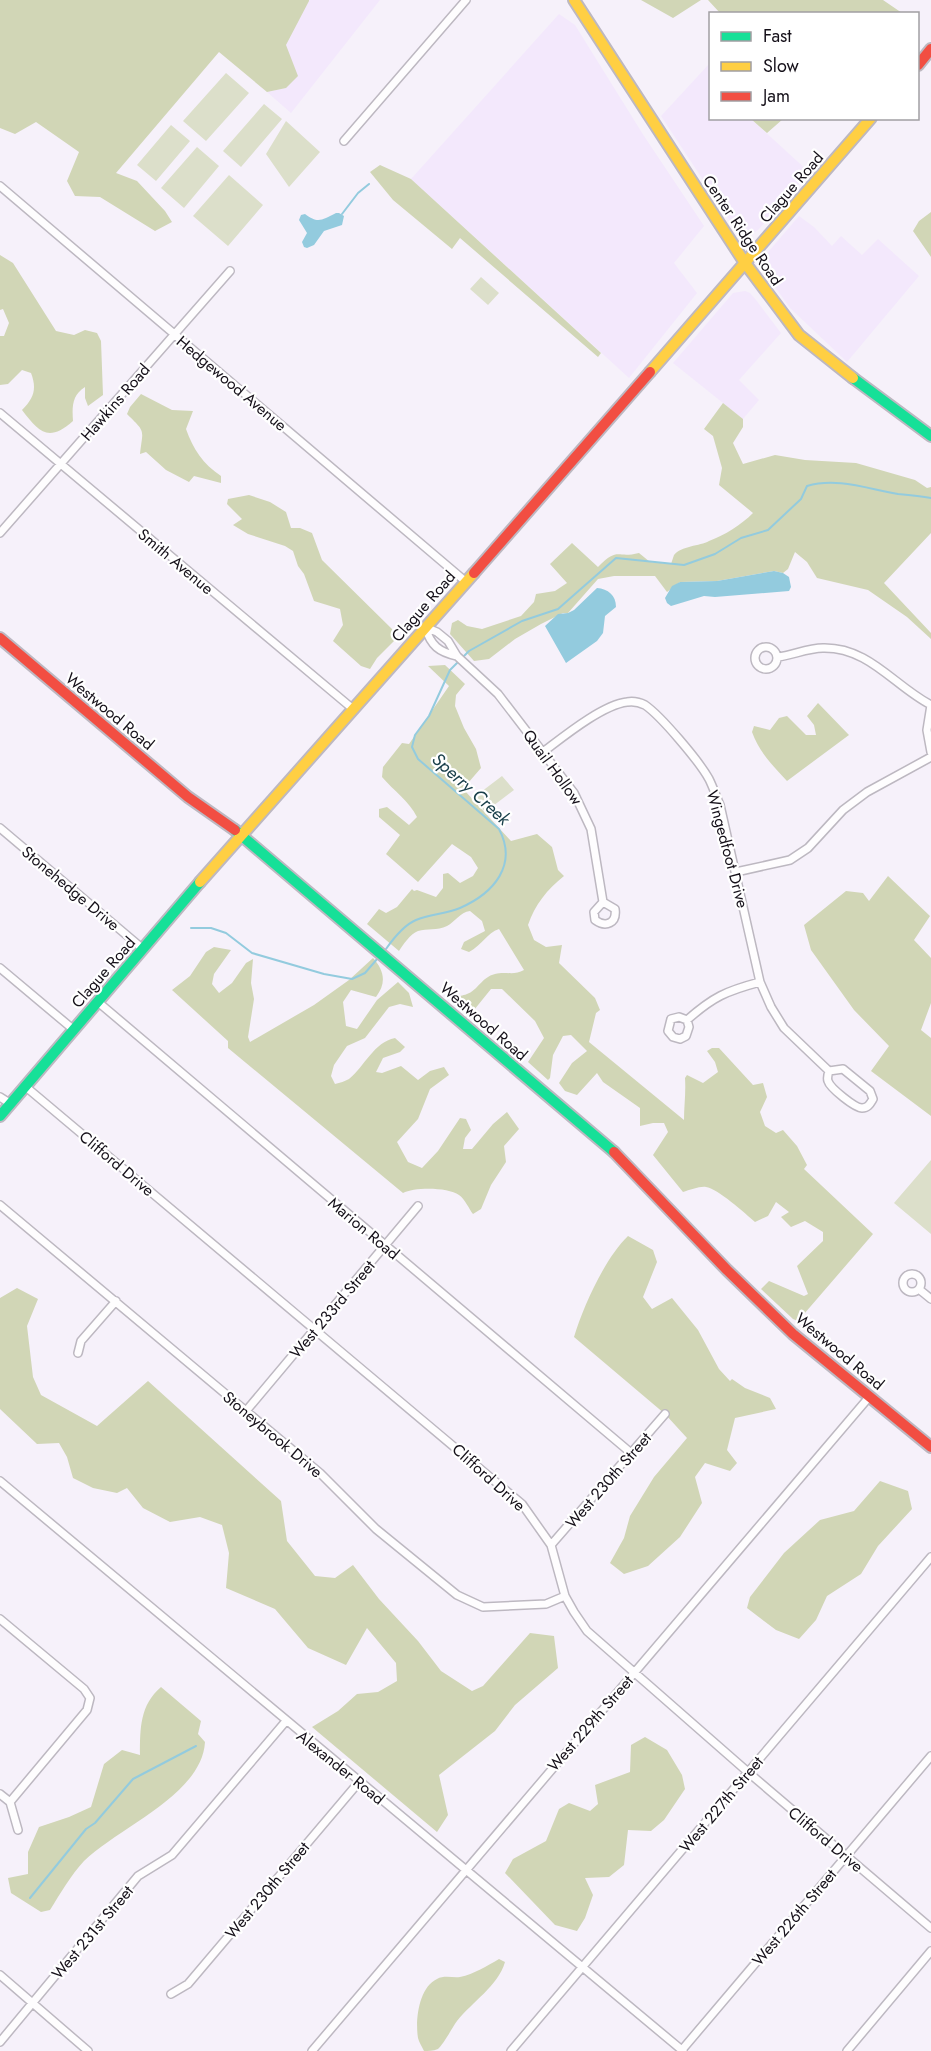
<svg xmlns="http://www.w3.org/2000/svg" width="931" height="2051" font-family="Jost,sans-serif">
<rect width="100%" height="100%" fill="#f6f1fa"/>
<!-- built -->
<path fill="#f3e8fc" d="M309,0H380L291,113L267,92L286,88V45Z
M559,14L575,25L644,136L704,226L674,263L697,293L629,378L411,179Z
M710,63V118L751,119L809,172L758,230L748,237L736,230L661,116Z
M799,216L814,227L832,246L841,236L862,255L878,239L919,276L847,362L790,308L762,269L763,258Z
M745,291L750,293L756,300L781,333L739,380L759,400L743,419L673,363L733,293Z"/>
<!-- green -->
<path fill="#dcdfca" d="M226,73L249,93L206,141L183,121Z
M264,104L282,119L241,167L223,151Z
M286,121L320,152L289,187L266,154Z
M171,125L190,141L156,181L137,165Z
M197,147L219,166L184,208L161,188Z
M229,175L263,205L228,246L193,216Z
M481,277L499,293L488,305L470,289Z
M502,776L514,790L485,812L473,798Z
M931,1160V1234L894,1203Z"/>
<!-- forest -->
<path fill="#d1d6b6" d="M0,0H309V1L286,45L298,76L286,88L267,92L219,52L116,173L137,181L165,211L172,222L155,231L100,197L75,196L67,181L79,152L36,122L15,134L0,128Z
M641,0H701L673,18Z
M708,0H883L902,13H720Z
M751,119H783L767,133Z
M380,165L411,179L601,353L598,357L460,238L452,249L393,200L370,172Z
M931,212V257L913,231L919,221Z
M0,255L13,263L56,331L74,335L85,330L97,333L101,341L103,395L88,406L85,398V387C72,395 72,407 73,421C48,443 39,432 22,410C34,398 37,389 31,373L22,370L8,384L0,385V336H4L9,323L3,309L0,310Z
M141,394L172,410L193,411L186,429C193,449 203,464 221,476V483L194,476L189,482L166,470L146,452L140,454C143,428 146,433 127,414L130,407Z
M723,403L743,419V427L733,443L743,464L775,455L805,460L856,463L915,480L927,488L931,487V533L884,583L931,633V639L907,617L868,590L817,578L807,562L795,552L788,569L783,573L774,571L717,581L680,582L667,592L655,576H614L598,579L568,613H563L541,624L515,639L489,659L474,661L450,634L452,623L458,620L467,626L482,629L521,616L534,602L536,594L555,591L567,583L550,564L572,543L598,567C619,546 616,559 639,553L650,562L671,564C672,561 673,558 674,555C681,546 700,546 709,541C725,535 741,525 753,513L719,485L722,468L713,436L704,429Z
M249,495L270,502L286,512L291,528H300L312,533L322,560L393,630L398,637L377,658L370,669L361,666L333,641L343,625L340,609L314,601L304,574L298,566L293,551L285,546L248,534L233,525L242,519L227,504L228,499Z
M445,665L465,684L456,695L455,706L464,728L476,749L481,768L468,783L466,792L511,841L537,834L552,847L558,870L564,876C547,890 535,904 528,925L534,940L546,947L562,945L559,963L595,998L600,1010L596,1013L589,1042L684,1120C684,1106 686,1093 685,1078L687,1075L703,1083L718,1072L715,1062L707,1051L712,1048H719L753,1085L763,1083L767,1097L760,1112L765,1126L776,1133L783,1130L797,1146L807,1165L804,1169L873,1234L798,1321L793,1319L761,1289L769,1281L804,1296L808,1294L797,1266L823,1241V1232L805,1221L791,1227L781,1217L789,1212L776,1202L768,1216L755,1222C746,1214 717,1188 706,1187C700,1186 690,1190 683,1192L653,1155L668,1132L664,1123H653L640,1126V1108L603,1082L597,1073L577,1095L565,1091L559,1083L572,1063L587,1051L571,1035L563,1036L553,1055L550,1078L548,1080L528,1062L544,1038L535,1021L502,989H491L470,1015L456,1003L454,999C460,995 462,996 467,994C477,991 482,977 495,974C505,971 514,976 524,970L499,929C487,933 482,945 469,952L461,949L464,942L485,931L482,921L470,911C460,912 455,922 447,926C437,931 427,928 418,931C410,934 403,945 399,951L367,924L379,909L386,913L397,907L412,889L414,891L417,890L436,897L443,888V874L448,873L460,883L473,876L478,868L471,857L452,844L418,882L386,854L400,835L379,817V809L387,807L409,825L417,817C409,801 394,791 382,777L383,767L402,743L409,744L449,686L428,666Z
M818,703L849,735L787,781C773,766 759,752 752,732L754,726L770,730L779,718L787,716L806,735H816L814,725L807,716Z
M888,876L930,916L914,940L931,958V1003L921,1030L931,1038V1116L871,1071L889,1046L854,1010L811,950L804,925L846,891L863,893L869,901Z
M214,947L231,950L214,974L212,984L219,993L232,983L246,963L253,959L251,983L254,999L248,1037L250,1042L314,1005L349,980L373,958C384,970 387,983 376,997L351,990L343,1002L346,1026L357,1029L377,1000L398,982L409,993L413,1007L400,1004L389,1007L365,1038L347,1046L334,1065L331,1076L335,1084C340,1083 345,1081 349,1079C365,1066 374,1042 395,1038L405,1047L400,1052L383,1058L376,1072L382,1073L401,1066L418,1080L430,1071L444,1067L449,1075L430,1089L418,1119L397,1142L408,1162L422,1168L438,1151L460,1118L466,1119L471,1130L465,1138L463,1149H472L493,1124L507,1112L519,1129L504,1146L506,1162L491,1185L481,1209L473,1214C469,1209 465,1199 459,1195C448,1187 414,1187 403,1193L228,1048V1041L172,990L190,976L206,952Z
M628,1236L653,1250L657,1262L643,1297L652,1309L672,1298L698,1330L719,1369L730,1381L732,1379L745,1388L770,1398L776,1409L735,1418L727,1450L737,1463L730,1471L705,1463L695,1477L702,1503L680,1537L648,1566L624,1574L610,1563L624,1538L630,1516L654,1477L687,1438L665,1414L574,1337C583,1307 605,1258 628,1236Z
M17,1288L38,1299L27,1326L33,1377L41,1395L97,1426L148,1381L281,1501L287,1541L315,1576L335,1578L353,1565L379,1599L418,1641L441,1671L472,1691L483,1686L530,1633L554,1636L558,1668L515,1705L495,1731L439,1775L448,1815L437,1832L312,1727L338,1711L357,1694L378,1692L397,1681L396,1663L367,1628L346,1665L308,1648L275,1609L226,1588L229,1553L222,1525L200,1517L170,1522L143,1508L127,1488L117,1493L93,1488L73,1478L67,1457L59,1443L37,1444L0,1409V1298Z
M880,1481L908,1491L912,1509L878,1546L861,1574L827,1596L816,1620L799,1639L776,1630L747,1608L750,1597L784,1553L820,1520L854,1511Z
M161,1687L201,1721L198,1734L205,1742C202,1795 119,1827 84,1861C71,1875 60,1894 50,1910L41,1912L11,1893L8,1878L28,1874V1852L39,1827L69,1817L91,1807L104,1764L122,1750L140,1755C140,1728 140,1705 161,1687Z
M645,1737L667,1750L682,1775L685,1789L664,1820L651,1831L628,1830L624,1865L609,1877L585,1878L593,1895L585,1918L577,1931L555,1925L505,1873L513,1859L546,1841L559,1809L569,1803L590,1811L598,1804L595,1785L630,1772L631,1745Z
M499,1959L505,1962C498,1986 472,2002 457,2021C452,2028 443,2045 438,2049C433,2051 428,2051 424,2051C422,2047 419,2042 418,2038C415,2020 419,1987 437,1979C444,1975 453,1978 460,1977C474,1974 487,1966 499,1959Z"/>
<!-- water -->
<path fill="#93cbde" d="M336,213H339L344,216L342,225L324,231L314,245L307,248L304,247L302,242L307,233L299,220L301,215L305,214C318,224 322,220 336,213Z
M774,571L783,573L789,577L791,587L789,591L715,597L704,596L671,606L667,603L665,598L672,586L680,582L717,581Z
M597,588C608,589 616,595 616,607L605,616L603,633L597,641L566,663L545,626L558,614L568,613L574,610Z"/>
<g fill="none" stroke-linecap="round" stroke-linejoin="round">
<!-- stream -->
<path stroke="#93cbde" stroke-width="2" d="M342,214L358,193L369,184
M191,928H211L226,933L252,953L324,974L352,979L365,973L378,958
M386,949C393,939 404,925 416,920C430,914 446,914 460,908C494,893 518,865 499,829L418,759L412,747L415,735L429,716L450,670L469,651L522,621L558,609L616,558L684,565L715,554L741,538L768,530L801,499L807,486C837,477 868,489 898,494C909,495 920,496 931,498
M30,1898L86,1829L95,1823L133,1779L196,1746"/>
<defs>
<path id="street" d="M344,141L466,0
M0,186L465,581
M0,413L353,709
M0,533L230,271
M425,627L437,632L448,641L457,656L498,694L574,793L591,829L603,902L594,912L595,920C606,928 617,923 615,909L603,902
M425,627C431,646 439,652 457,656
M755 658a11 11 0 1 1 22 0a11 11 0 1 1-22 0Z
M778,657C793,655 808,648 823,648C869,647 894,686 931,705
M931,705L927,730L931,752
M543,752C563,737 602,705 627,702C633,701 639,702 645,705C661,716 699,761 709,779C713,787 716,796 720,805L760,982L771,1007L784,1028L829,1071C828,1074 827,1078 828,1081C830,1088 855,1108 862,1108C868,1108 870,1104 873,1099L870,1091L843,1069L829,1071
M0,828L143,949
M736,872L790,860L808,848L843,810L867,792L931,757
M0,968L74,1030
M98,1002L631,1453
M687,1020L689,1027L686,1036L680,1039L673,1037L668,1031L671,1019L679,1017L687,1020C713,997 726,991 760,982
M26,1087L522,1504L551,1545L565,1596L574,1612L587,1631L749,1773L931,1928
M0,1097L11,1104
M0,1205L320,1473L376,1529L457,1595L483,1607L546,1604L565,1596
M903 1283a9 9 0 1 1 18 0a9 9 0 1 1-18 0Z
M920,1290L931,1299
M78,1353L81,1341L116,1301
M246,1411L418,1206
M0,1481L683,2051
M551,1545L665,1414
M0,1619L84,1689L90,1698L87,1710L10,1802
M0,1794L10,1802L18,1830
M0,1975L88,2051
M171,1994L188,1984L359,1782
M0,2042L138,1876L172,1855L286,1721
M312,2051L870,1396
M511,2051L931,1557
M681,2051L931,1756
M847,2051L931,1951"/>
<path id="fast" d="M853,378L931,436
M235,830L614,1152
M0,1116L200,882"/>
<path id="slow" d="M574,0L745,263L799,335L853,378
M650,372L871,118
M200,882L474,573"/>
<path id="jam" d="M918,65L931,49
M474,573L650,372
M0,638L188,797L235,830
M614,1152L727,1270L793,1334L931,1447"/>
</defs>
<!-- street casing -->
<use href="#street" stroke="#bdb8c1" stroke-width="10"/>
<!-- fast casing -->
<use href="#fast" stroke="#bdb8c1" stroke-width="14"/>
<!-- slow casing -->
<use href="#slow" stroke="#bdb8c1" stroke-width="14"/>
<!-- jam casing -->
<use href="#jam" stroke="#bdb8c1" stroke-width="14"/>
<!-- street -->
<use href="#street" stroke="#fefdfe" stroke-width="7"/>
<!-- fast -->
<use href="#fast" stroke="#16e098" stroke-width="10"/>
<!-- slow -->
<use href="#slow" stroke="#ffcf43" stroke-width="10"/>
<!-- jam -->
<use href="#jam" stroke="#f24e42" stroke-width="10"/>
</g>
<g text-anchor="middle" stroke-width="4.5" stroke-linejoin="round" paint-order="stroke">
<!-- street labels -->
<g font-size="16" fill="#151019" stroke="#fff">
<text transform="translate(791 187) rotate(-49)" y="6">Clague Road</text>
<text transform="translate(743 230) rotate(56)" y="6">Center Ridge Road</text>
<text transform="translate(232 383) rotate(40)" y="6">Hedgewood Avenue</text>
<text transform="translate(115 402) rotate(-49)" y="6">Hawkins Road</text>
<text transform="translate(176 561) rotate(40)" y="6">Smith Avenue</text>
<text transform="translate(423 606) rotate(-49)" y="6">Clague Road</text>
<text transform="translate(110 711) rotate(40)" y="6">Westwood Road</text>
<text transform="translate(553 767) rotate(54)" y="6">Quail Hollow</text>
<text transform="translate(728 849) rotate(75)" y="6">Wingedfoot Drive</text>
<text transform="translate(71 888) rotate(40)" y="6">Stonehedge Drive</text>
<text transform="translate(103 972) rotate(-49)" y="6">Clague Road</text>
<text transform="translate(484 1021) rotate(41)" y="6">Westwood Road</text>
<text transform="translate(117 1163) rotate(40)" y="6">Clifford Drive</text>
<text transform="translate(364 1228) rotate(40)" y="6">Marion Road</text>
<text transform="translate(332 1309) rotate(-50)" y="6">West 233rd Street</text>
<text transform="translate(840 1351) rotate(40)" y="6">Westwood Road</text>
<text transform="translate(273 1434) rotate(40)" y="6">Stoneybrook Drive</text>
<text transform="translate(489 1477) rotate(42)" y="6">Clifford Drive</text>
<text transform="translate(608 1480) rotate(-49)" y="6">West 230th Street</text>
<text transform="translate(590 1723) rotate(-49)" y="6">West 229th Street</text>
<text transform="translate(341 1767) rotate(39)" y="6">Alexander Road</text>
<text transform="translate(721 1804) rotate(-50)" y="6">West 227th Street</text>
<text transform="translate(826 1839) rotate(40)" y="6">Clifford Drive</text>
<text transform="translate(267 1890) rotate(-50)" y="6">West 230th Street</text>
<text transform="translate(794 1917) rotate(-50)" y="6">West 226th Street</text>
<text transform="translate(92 1932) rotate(-50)" y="6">West 231st Street</text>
</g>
<!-- water labels -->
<g font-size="18" font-style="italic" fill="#1a404b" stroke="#fff">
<text transform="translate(471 789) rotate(42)" y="6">Sperry Creek</text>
</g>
</g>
<!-- legend -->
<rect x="709" y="12" width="210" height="108" fill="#ffffff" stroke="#a19fa3" stroke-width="1.5"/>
<rect x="721" y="32" width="30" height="9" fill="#16e098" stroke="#a19fa3" stroke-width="1.5"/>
<text x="763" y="42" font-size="18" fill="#151019">Fast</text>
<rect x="721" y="62" width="30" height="9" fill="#ffcf43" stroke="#a19fa3" stroke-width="1.5"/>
<text x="763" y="72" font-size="18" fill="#151019">Slow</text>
<rect x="721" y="92" width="30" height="9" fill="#f24e42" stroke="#a19fa3" stroke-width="1.5"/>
<text x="763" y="102" font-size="18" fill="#151019">Jam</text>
</svg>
